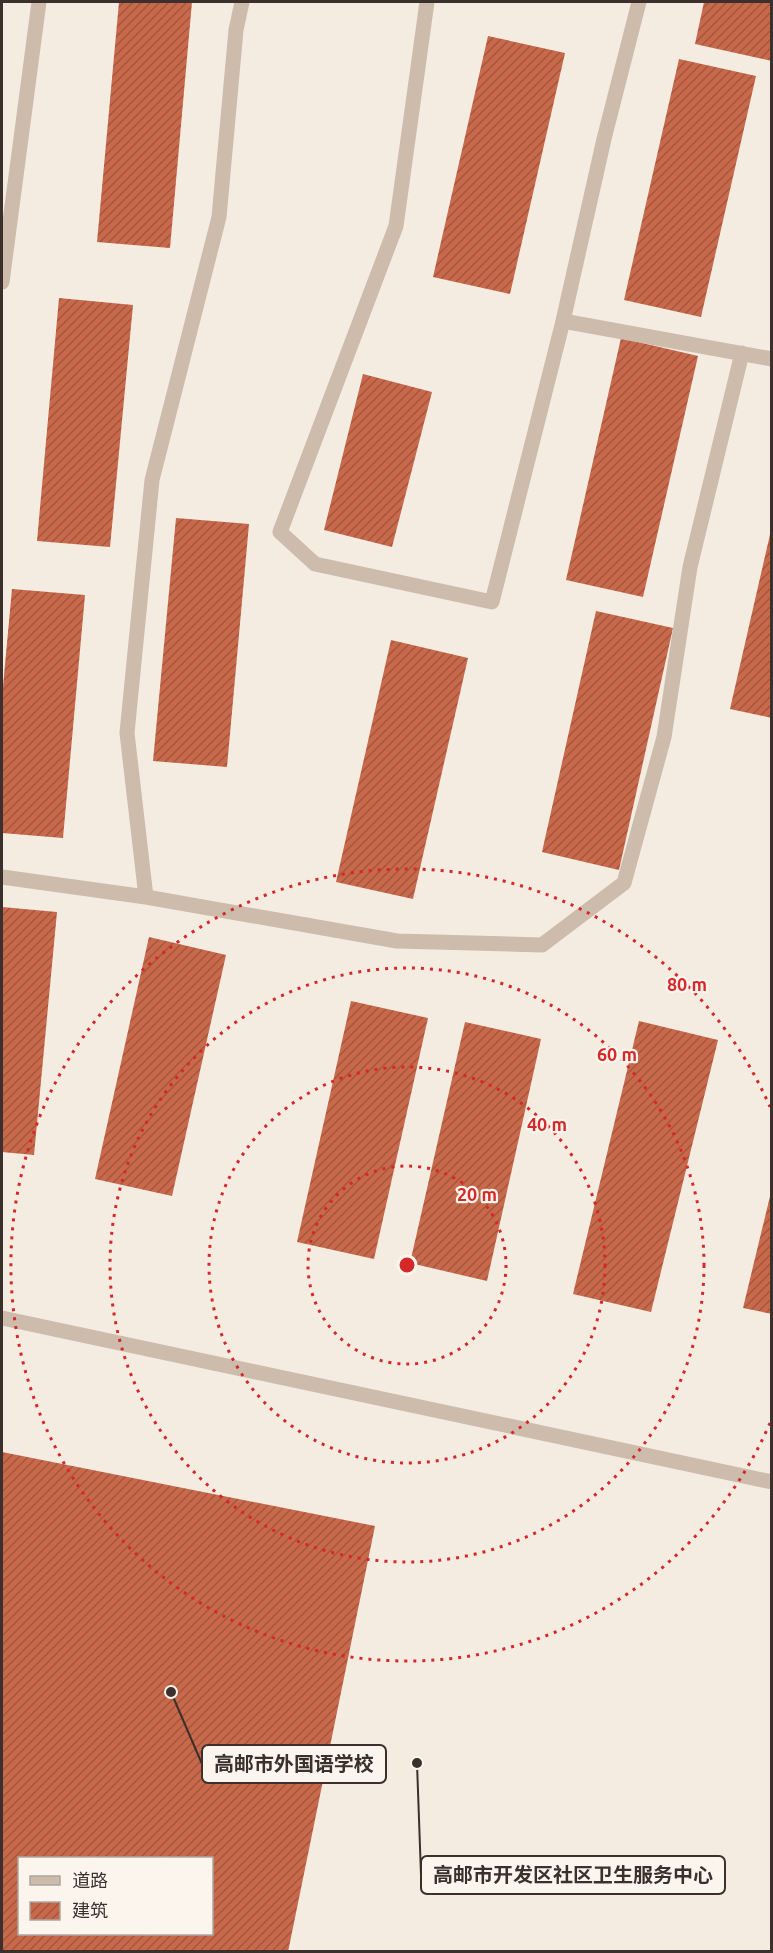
<svg xmlns="http://www.w3.org/2000/svg" width="773" height="1953" font-family="Ubuntu,'Noto Sans SC',sans-serif">
<defs>
<pattern id="building-hatch" width="6" height="6" patternUnits="userSpaceOnUse" patternTransform="scale(1.5)"><rect width="6" height="6" fill="#c8694b"/><path d="M-1 1l2-2M0 6l6-6M5 7l2-2" fill="none" stroke="#a4573f"/></pattern>
</defs>
<rect width="100%" height="100%" fill="#f4ebe1"/>
<!-- building -->
<path fill="url(#building-hatch)" fill-rule="evenodd" d="M119,2H192L170,248L97,242Z
M704,2H772V61L695,44Z
M488,36L565,53L510,294L433,277Z
M679,59L756,76L701,317L624,300Z
M59,298L133,305L110,547L37,541Z
M621,338L698,356L643,597L566,580Z
M363,374L432,392L392,547L324,530Z
M176,518L249,524L227,767L153,761Z
M771,530H772V718L730,709Z
M12,589L85,595L63,838L2,833V697Z
M596,611L673,628L619,870L542,852Z
M391,640L468,658L413,899L336,882Z
M2,907L57,912L34,1155L2,1152Z
M149,937L226,955L172,1196L95,1179Z
M351,1001L428,1018L374,1259L297,1242Z
M639,1021L718,1040L651,1312L573,1294Z
M465,1022L541,1039L487,1281L410,1263Z
M772,1188V1314L743,1308Z
M2,1452L375,1526L288,1952H2ZM20,1858H212V1934H20Z"/>
<g fill="none" stroke-linecap="round" stroke-linejoin="round">
<!-- minor -->
<path stroke="#cdbbac" stroke-width="15" d="M242,2L236,30L219,217L152,480L127,733L146,897L397,941L542,945L624,883L664,737L690,567L742,353
M427,2L396,226L280,532L315,564L492,602L563,321
M639,2L604,139L563,321L772,359
M2,282L39,2
M2,877L146,897"/>
<!-- tertiary -->
<path stroke="#cdbbac" stroke-width="15" d="M2,1318L772,1482"/>
</g>
<!-- distance rings -->
<g fill="none" stroke="#d62828" stroke-width="3" stroke-dasharray="3 6">
<circle cx="407" cy="1265" r="99"/>
<circle cx="407" cy="1265" r="198"/>
<circle cx="407" cy="1265" r="297"/>
<path d="M770 1423A396 396 0 1 1 770 1107"/>
</g>
<circle cx="407" cy="1265" r="9" fill="#d62828" stroke="#fbf5ee" stroke-width="3"/>
<g font-size="18" text-anchor="middle" font-weight="bold" fill="#d62828" stroke="#fbf5ee" stroke-width="4.5" stroke-linejoin="round" paint-order="stroke">
<text x="687" y="991">80 m</text>
<text x="617" y="1061">60 m</text>
<text x="547" y="1131">40 m</text>
<text x="477" y="1201">20 m</text>
</g>
<!-- callouts -->
<path fill="none" stroke="#3b302b" stroke-width="2" d="M171 1692L202 1764M417 1763L421 1875"/>
<g fill="#3b302b" stroke="#fbf5ee" stroke-width="2">
<circle cx="171" cy="1692" r="6"/>
<circle cx="417" cy="1763" r="6"/>
</g>
<g fill="#fbf5ee" stroke="#3b302b" stroke-width="2">
<rect x="202" y="1745" width="184" height="38" rx="6"/>
<rect x="421" y="1856" width="304" height="38" rx="6"/>
</g>
<g font-size="20" text-anchor="middle" font-weight="bold" fill="#3b302b">
<text x="294" y="1771">高邮市外国语学校</text>
<text x="573" y="1882">高邮市开发区社区卫生服务中心</text>
</g>
<!-- border -->
<rect width="773" height="1953" fill="none" stroke="#3b302b" stroke-width="6"/>
<!-- legend -->
<rect x="18" y="1857" width="195" height="78" fill="#fbf5ee" stroke="#aea6a0" stroke-width="1.5"/>
<rect x="30" y="1876" width="30" height="9" fill="#cdbbac" stroke="#aea6a0" stroke-width="1.5"/>
<text x="72" y="1887" font-size="18" fill="#3b302b">道路</text>
<rect x="30" y="1902" width="30" height="18" fill="url(#building-hatch)" stroke="#aea6a0" stroke-width="1.5"/>
<text x="72" y="1917" font-size="18" fill="#3b302b">建筑</text>
</svg>
